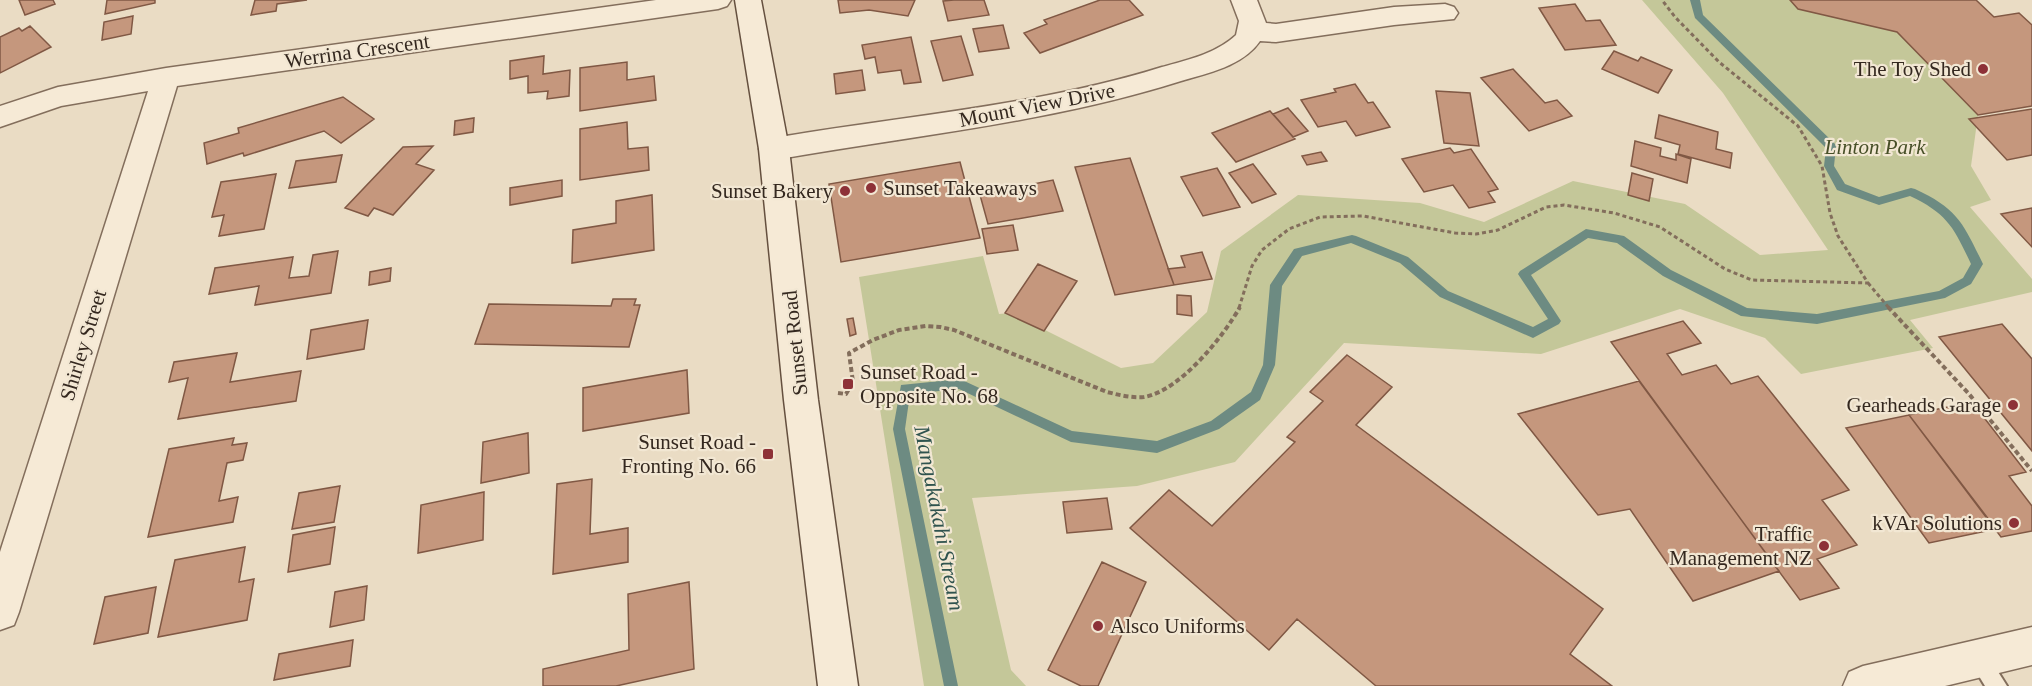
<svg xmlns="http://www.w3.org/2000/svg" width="2032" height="686" font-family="'Times New Roman',serif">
<rect width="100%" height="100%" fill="#eadcc4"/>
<!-- green -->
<path fill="#c4c799" d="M1642,0H1790L1897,32L1978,115L1971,166L1991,200L1970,207L2032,279V292L1910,320L1933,348L1801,374L1765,338L1680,309L1541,354L1344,343L1235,462L1137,486L972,498L1011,670L1026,686H924L859,277L983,256L999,314L1011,313L1121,368L1153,363L1207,312L1221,251L1298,195L1420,203L1484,222L1573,181L1685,204L1760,255L1828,250L1723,93Z"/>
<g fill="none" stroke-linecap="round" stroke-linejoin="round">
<!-- stream -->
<path fill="#6d8b82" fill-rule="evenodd" d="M1690,0H1700L1703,15L1835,144L1836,147L1834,166L1845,184L1879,197L1911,188L1915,189C1958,209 1963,223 1983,264L1971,284L1945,298L1817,324L1741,316L1663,276L1617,243L1588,238L1531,275L1561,321L1559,324L1533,338L1440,297L1400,263L1351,243L1302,256L1282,286L1275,365L1260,400L1219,429L1157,453L1071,442L959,389L910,394L905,429L958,686H944L893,429L901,385L960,379L1072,431L1157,441L1211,421L1251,392L1263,365L1270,285L1294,249L1352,235L1356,236L1408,257L1448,291L1533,327L1548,319L1518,274L1520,271L1586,229L1624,236L1671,270L1747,308L1817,314L1939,291L1963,278L1971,264C1954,228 1948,214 1910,196L1879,205L1837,190L1824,166L1826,148L1695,18Z"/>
</g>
<!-- building -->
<path fill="#c5977d" stroke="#805844" stroke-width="1.5" d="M19,0H53L55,4L25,15Z
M107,0H155V3L105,14Z
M255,0H307L277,4L276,11L251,15Z
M838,0H915L908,16L869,10L840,13Z
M954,0H984L989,15L948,21L943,1Z
M1100,0H1129L1143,15L1040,53L1024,33L1047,24L1044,20Z
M1790,0H1976L1994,17L2019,13L2032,25V106L1978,115L1897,32L1798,9Z
M1575,4L1586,21L1600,20L1616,45L1565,50L1539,8Z
M133,16L131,34L102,40L104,22Z
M1003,25L1009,48L979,52L973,29Z
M30,26L51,47L0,73V37L19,28L22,31Z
M961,36L973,75L943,81L931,41Z
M911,37L921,82L904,84L901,70L878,73L875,57L865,59L862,45Z
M1614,51L1638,61L1641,57L1672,70L1658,93L1602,69Z
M544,56L543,74L570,70L569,96L547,99L548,91L528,93V76L510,79V61Z
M627,62V80L654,76L656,100L580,111V68Z
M1513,69L1545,103L1557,100L1572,116L1529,131L1481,78Z
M862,70L865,90L836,94L834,74Z
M1355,84L1368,103L1373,102L1390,127L1356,136L1346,121L1318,127L1301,100L1336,92L1334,89Z
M1436,91L1470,93L1479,146L1444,143Z
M343,97L374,119L341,143L324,131L244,156L243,153L207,164L204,143L239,133L238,128Z
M1288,108L1308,131L1293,137L1273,114Z
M2032,109V155L2007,160L1969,119Z
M1270,111L1295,139L1236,162L1212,133Z
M1659,115L1718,132L1716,149L1732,153L1730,168L1678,154L1680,145L1655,138Z
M474,118L473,132L454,135L455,121Z
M627,122L628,149L648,147L649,170L580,180V129Z
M1635,141L1661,148L1660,156L1676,160V154L1691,159L1687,183L1631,166Z
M433,146L416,164L434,170L393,215L374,208L368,216L345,208L403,147Z
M1450,148L1454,153L1471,149L1498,189L1488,192L1495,202L1469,208L1453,185L1424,192L1402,159Z
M1321,152L1327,161L1307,165L1302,156Z
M342,155L336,182L289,188L296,161Z
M1130,158L1174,285L1115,295L1075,167Z
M960,162L980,238L841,262L829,184Z
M1253,164L1276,194L1252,203L1229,173Z
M1217,168L1240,207L1203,216L1181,177Z
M1632,173L1653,179L1649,201L1628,195Z
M276,174L264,229L219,236L224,215L212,217L221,182Z
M562,180V196L510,205V188Z
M1053,180L1063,211L988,224L980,195Z
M652,195L654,250L572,263L573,230L616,223V201Z
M2032,208V247L2001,214Z
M1013,225L1018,250L987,254L982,229Z
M338,251L331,293L255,305L259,286L209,294L215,268L293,257L289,278L309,276L313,255Z
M1202,252L1212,279L1174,285L1168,269L1185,267L1181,256Z
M1038,264L1077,281L1044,331L1005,313Z
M391,268L390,281L369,285L370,272Z
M1177,295L1191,296L1192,316L1177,314Z
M613,299H636L634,305H640L629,347L475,344L489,304L611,306Z
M853,318L856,334L850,336L847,319Z
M368,320L364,349L307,359L311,330Z
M1683,321L1701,343L1667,354L1682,375L1716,365L1731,384L1758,376L1849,490L1822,500L1857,545L1817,559L1839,588L1800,600L1611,342Z
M2002,324L2032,359V451L1939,337Z
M237,353L230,382L301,371L296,401L178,419L188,378L169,382L174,362Z
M1347,355L1392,387L1356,425L1603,609L1570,654L1612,686H1376L1297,619L1269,650L1130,528L1169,490L1212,526L1295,442L1287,437L1323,401L1310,392Z
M687,370L689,413L583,431V388Z
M1639,381L1779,571L1693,601L1630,509L1598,515L1518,414Z
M1972,402L2026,472L2009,476L2032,506V531L2001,537L1909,415Z
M1909,415L1996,529L1929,543L1846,428Z
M528,433L529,473L481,483L483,442Z
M234,438L232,445L247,443L243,460L227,463L219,501L238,497L233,522L148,537L169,449Z
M592,479L590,534L628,528V562L553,574L557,484Z
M340,486L334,522L292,529L299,493Z
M484,492L483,540L418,553L421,505Z
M1107,498L1112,529L1067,533L1063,502Z
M335,527L330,564L288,572L293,535Z
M245,547L239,582L254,579L247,620L158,637L175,560Z
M1102,562L1146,582L1098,686H1081L1048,670Z
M689,582L694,669L616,686H543V669L629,650L628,594Z
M367,586L364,620L330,627L335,592Z
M156,587L148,633L94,644L105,597Z
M353,640L350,666L274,680L279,654Z"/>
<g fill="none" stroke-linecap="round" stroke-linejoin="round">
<defs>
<path id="service" d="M1978,648L1985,651L2007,686H1985L1968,658L1971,651Z"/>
<path id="minor" d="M656,0H731L727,6L718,9L177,86L19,612L14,625L0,630V552L148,91L61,106L0,127V106L58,87L166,68Z
M1231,0H1257L1266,23L1276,24L1394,7L1445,4L1454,7L1458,13L1454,19L1394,25L1276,42L1260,41C1243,66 1208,73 1181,81C1048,123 910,136 774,160L764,157L759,149L764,141L774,138C903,116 1037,106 1162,67C1188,60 1217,53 1236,35L1239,21Z
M2032,627V665L1945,686H1843L1849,672L1863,666Z"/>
<path id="secondary" d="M735,0H761L789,149L818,400L858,686H818L784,400L759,149Z"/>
</defs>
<!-- service casing -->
<use href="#service" stroke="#836e5c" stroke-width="4"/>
<!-- minor casing -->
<use href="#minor" stroke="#836e5c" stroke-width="3"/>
<!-- secondary casing -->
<use href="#secondary" stroke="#65503f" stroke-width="3"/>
<!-- path-far1 -->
<path stroke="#836e5c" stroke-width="3" stroke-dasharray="4 3" stroke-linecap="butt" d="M1868,283L1889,308
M1239,308L1252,266L1262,250L1289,229L1320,217L1363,216L1455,233L1476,234L1498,230L1546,207L1564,205L1614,213L1660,227L1725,269L1752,280L1868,283L1838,236L1830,213L1822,166L1798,126L1719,62L1675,17L1662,0"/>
<!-- path -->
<path stroke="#836e5c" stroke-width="4" stroke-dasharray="5 3" stroke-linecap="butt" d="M1888,307L1969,394L2032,471
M838,393L846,394L853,382L849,353L873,340L899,330L926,326L940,327L954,330L1107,392C1119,395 1131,398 1144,397C1180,391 1223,337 1240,307"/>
<!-- service -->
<use href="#service" fill="#f6ead6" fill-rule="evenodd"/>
<!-- minor -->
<use href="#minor" fill="#f6ead6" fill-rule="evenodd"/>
<!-- secondary -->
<use href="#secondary" fill="#f6ead6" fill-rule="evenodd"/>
</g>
<!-- markers -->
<g fill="#8d3137" stroke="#f2e7d3" stroke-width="2">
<circle cx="1983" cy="69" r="6"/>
<circle cx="871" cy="188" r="6"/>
<circle cx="845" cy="191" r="6"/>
<rect x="842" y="378" width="12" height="12" rx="3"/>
<circle cx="2013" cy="405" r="6"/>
<rect x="762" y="448" width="12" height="12" rx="3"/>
<circle cx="2014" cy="523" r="6"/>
<circle cx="1824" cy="546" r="6"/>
<circle cx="1098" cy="626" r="6"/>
</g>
<g text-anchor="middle" stroke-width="4.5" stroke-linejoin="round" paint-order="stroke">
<!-- street labels -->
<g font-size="21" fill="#34281f" stroke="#f2e7d3">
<text transform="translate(357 51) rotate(-8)" y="7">Werrina Crescent</text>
<text transform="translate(1037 105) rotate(-11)" y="7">Mount View Drive</text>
<text transform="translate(795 343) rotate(-96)" y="7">Sunset Road</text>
<text transform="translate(83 345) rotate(-73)" y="7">Shirley Street</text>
</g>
<!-- poi labels -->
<g font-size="21" fill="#34281f" stroke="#f2e7d3" text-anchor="end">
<text x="1971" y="76">The Toy Shed</text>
<text x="883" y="195" text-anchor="start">Sunset Takeaways</text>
<text x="833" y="198">Sunset Bakery</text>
<text x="860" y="379" text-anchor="start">Sunset Road -<tspan x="860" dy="24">Opposite No. 68</tspan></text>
<text x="2001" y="412">Gearheads Garage</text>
<text x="756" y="449">Sunset Road -<tspan x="756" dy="24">Fronting No. 66</tspan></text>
<text x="2002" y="530">kVAr Solutions</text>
<text x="1812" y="541">Traffic<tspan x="1812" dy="24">Management NZ</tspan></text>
<text x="1110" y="633" text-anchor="start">Alsco Uniforms</text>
</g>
<!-- park labels -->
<g font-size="21" font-style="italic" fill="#474f27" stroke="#f2e7d3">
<text x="1875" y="154">Linton Park</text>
</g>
<!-- water labels -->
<g font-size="22" font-style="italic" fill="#2f534e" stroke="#f2e7d3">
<text transform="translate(940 518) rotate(79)" y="8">Mangakakahi Stream</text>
</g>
</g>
</svg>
